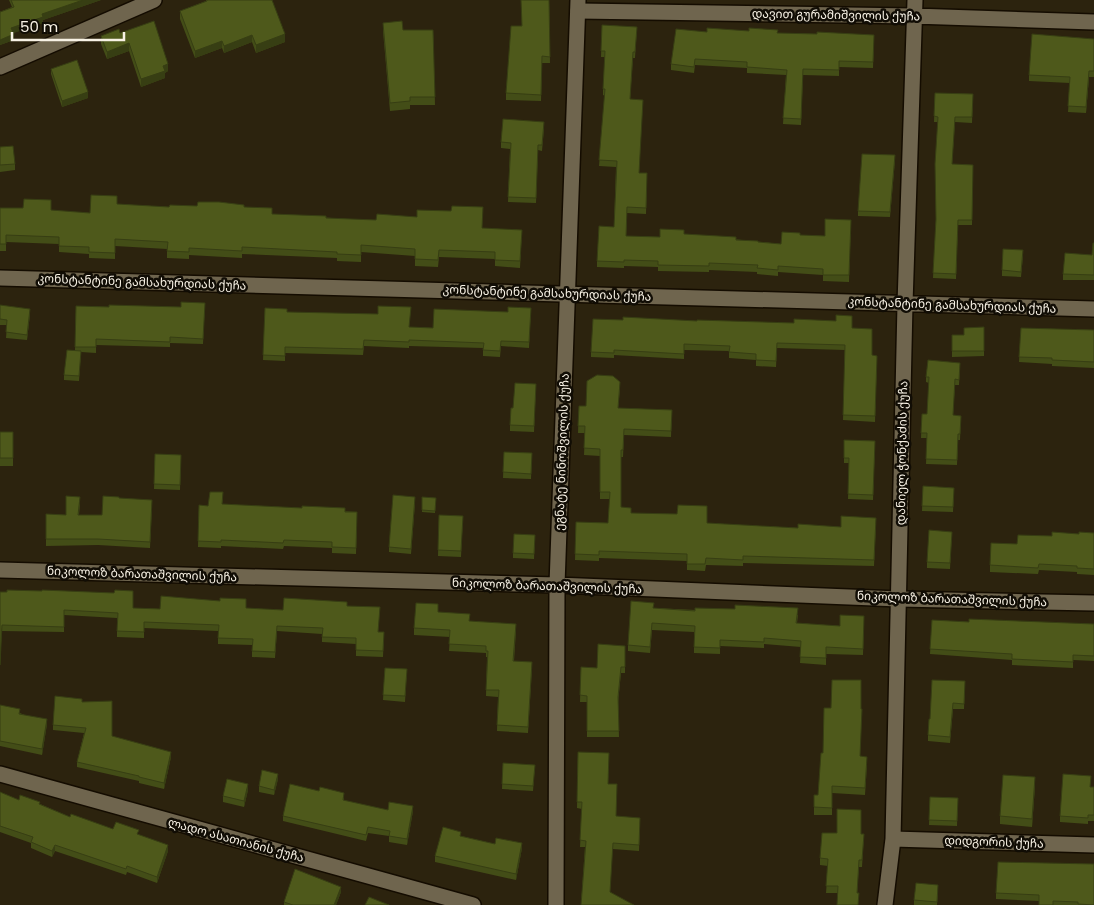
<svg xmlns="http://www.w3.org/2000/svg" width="1094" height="905" font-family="Poppins,'Noto Sans Georgian',sans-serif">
<rect width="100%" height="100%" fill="#2c230e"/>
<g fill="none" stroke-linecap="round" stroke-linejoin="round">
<defs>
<path id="minor" d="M578,11L914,16L1094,22
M0,67L154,0
M0,278L1094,309
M0,774L473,905
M893,839L1094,845
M885,905L893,839L905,304L915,0"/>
<path id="tertiary" d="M0,570L557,585L899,599L1094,603
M556,905L557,585L578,0"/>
</defs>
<!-- minor casing -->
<use href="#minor" stroke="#140c00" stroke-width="18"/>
<!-- tertiary casing -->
<use href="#tertiary" stroke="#140c00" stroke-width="18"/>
<!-- minor -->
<use href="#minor" stroke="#6f654e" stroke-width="15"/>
<!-- tertiary -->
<use href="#tertiary" stroke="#6f654e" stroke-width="15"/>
</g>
<!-- wall -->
<path fill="#434d17" d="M9,0H101L43,20V23L13,33L14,40L0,45V12L12,7Z
M206,0H272L285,42L256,53L252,42L224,53L222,48L195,58L180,19V11L206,1Z
M549,0L550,63H542L541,101L506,100V93L521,26Z
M383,23L403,30H433L435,105H410V109L390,111L383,31Z
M602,25L637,27L635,58H633L630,99L639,173H647L646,214L627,213L626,236L660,237L684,234L781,244L800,235L825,236L851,220L849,282L823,281V275L778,272V276L757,274V272L709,270V272L658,271V267L624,266V268L597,267V261L614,227L616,167L599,166L605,96L603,95V89L605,57H601Z
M707,32L777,33L817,34L874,35L873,68L839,67V76L803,75L801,125L783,124L786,75L747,73V68L695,65L694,73L671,70V64Z
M120,33L168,71L165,73V78L141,87L129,51L107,59L101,44V36Z
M1094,39V77H1089L1086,113L1068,112L1070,83L1029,81V75Z
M51,69L88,98L62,107L51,74Z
M935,93L973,94L972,123L955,122L952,164L973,165L972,225H958L956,279L933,278L936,220L938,122H934Z
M544,128L542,151L538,150L536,203L508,202L510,149L501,148V142Z
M0,147L15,164V170L0,172Z
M895,160L890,217L858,216V211Z
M117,204L169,207L197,206L244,207L272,214L483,228L522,230L520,268L495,266V259L439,257L438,267L415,266V256L361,252V262L337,261V258L242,254V258L189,255V259L167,258V249L115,246V259L89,258V254L59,252V244L6,242V251H0V208L90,213Z
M1094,243V280H1063V274L1092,255Z
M1023,256L1021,277L1002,276V270Z
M205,303L203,344L170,343V347L96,345V353L81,352L79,381L64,380V375L75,350L76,306L109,307H181Z
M0,305L30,314L27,340L6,338L7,325H0Z
M265,308L287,312L410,327L433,328L508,312L531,308L529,348L501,346L500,357L483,356V348L409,346V348L364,346L363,355L285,353V361L263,360Z
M623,320L697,321L852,328L872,355L877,356L875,422L843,420L845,350L777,348L776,367L756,366V360L729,358V351L684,350V359L614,355V358L591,357V352Z
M984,327V356L952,357V335H964Z
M1021,328L1094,330V368L1052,366V364L1019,362Z
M960,368L959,385H955L953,415L961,416L960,440H958L957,465L926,464L927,438H921L922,414H927L929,383L926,382V377Z
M536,384L534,432L510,431V425L513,408Z
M620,389L618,408L672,410L671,437L624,435L623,457H621V507L631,513L707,523L798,528L841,527L876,524L874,566L743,563V566L706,565L705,571L687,570V561L599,558V561L575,560L576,522L608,523L610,499H600V456L584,455L585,433H578L579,406H586Z
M0,432H13V466H0Z
M844,440L875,441L873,500L848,499L849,463H844Z
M504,452L532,453L531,479L503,478Z
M155,454L181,455L180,490L154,489Z
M923,486L954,488L953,512L922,511Z
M422,497L436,498L435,513L422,512Z
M119,498L152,506L150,548L98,545L46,546V514L66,515L80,504L79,515H102Z
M223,498L222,504L357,512L356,554L332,553V548L284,546L283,549L221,546V548L198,547L199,505L208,506Z
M415,503L411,554L389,552V547Z
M439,515L463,516L461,557L438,556Z
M952,532L950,569L927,568V562Z
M1094,533V575L1077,574V572L1039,570L1038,574L990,572V565L1017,544L1052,536Z
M535,535L534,559L513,558V553Z
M0,592L133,608L160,609L246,608L283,610L347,606L379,632H384L383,657L356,656V644L322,642V634L277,631L275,658L252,657V645L218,644V631L144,628V638L117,637V618L64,615V632L2,631Z
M654,608L798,615L797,623L840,626L864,616L863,655L826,654V665L800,663L801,647L764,644V648L720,646V654L694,653V632L652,630L650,653L628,651V645Z
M438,612L470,621L516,630L514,661L532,668L528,733L497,731L498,697L486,696L487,657H486V653L449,651L450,637L414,635V628Z
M932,620L969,622L1094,624V661L1073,660V668L1012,665V660L930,654Z
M625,646V673H621L618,703L619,737H587V702H580L581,667L597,668Z
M385,668L407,669L405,702L383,700Z
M965,681L964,709H953L950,743L928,741V735L930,719Z
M82,702L112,736L171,757L164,789L139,783V781L77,767V762L84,733L53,730V725Z
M0,705L47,724L42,755L0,746Z
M578,752L608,784L616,816L640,824L639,851L613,849L581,905L585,847H580L582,809L577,808Z
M861,756L867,764L865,795L832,793V815H814V795H818Z
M503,763L535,765L533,791L502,789Z
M278,779L274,795L259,792V786Z
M1035,786L1032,827L1000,824V816Z
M1090,787H1094V821H1088V824L1060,822V816Z
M248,790L244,807L223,802V796Z
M0,792L19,800L40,804L70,817L113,829L139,835L168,851L157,883L127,872L126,875L55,851L52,857L31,848V843L0,832Z
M930,797L958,798L957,826L929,825Z
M344,798V801L388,810L413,811L407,845L389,842V836L368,833L366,841L283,821V816Z
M861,834H864L862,867H859L857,893H826L828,866L820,865V858Z
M461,836L495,844L522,848L516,880L435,862V856Z
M1094,864V905H1039V901L996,899V893Z
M938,891L937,905H914V900Z
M341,892L336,905H284V902Z"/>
<!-- shaded-wall -->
<path fill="#373e13" d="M83,0H101L43,20V23L11,34V28L42,14Z
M14,34V40L0,45V40Z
M285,34V42L256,53V45Z
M252,35V42L224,53V46Z
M222,41V48L195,58V51Z
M129,43V51L107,59V52Z
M168,64V71L165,73V78L141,87V79L163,66Z
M1089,71V77L1086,113V107Z
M88,92V98L62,107V101Z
M30,309V314L27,340V335Z
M47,719V724L42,755V749Z
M171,752V757L164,789V783Z
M278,774V779L274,795V790Z
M1035,777V786L1032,827V819Z
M248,784V790L244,807V801Z
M413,806V811L407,845V839Z
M522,843V848L516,880V874Z
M55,845V851L52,857V851Z
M168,845V851L157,883V877Z
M341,887V892L336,905H334Z"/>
<!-- building -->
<path fill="#4e591b" stroke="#373e13" d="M11,0H83L42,14L43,17L11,28L14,34L0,40V12L14,7Z
M207,0H272L285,34L256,45L252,35L224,46L222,41L195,51L180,11L207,1Z
M521,0H549L550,57L542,56L541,95L506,93L511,26H522Z
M154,21L168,64L163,66L165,71L141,79L129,43L107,52L101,36L119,29L120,33Z
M402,21L403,30H433L435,97H410V101L390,103L383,23Z
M602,25L637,27L635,52H633L630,99L643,100L639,173H647L646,208L627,207L626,236L660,237V229L684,230V234L736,237V240L758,241V242L781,244L782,232L800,233V235L825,236V219L851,220L849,275H823V269L778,266V270L757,268L758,265L709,263V266L658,265V261L624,260V262L597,261L599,226L614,227L617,161L599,160L605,89H603L605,51H601Z
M707,28L749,31V28L778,30L777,33L817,34V32L874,35L873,62L839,61V70L803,69L801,119L783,118L787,70L747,67V62L695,59L694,67L671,64L676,29L707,32Z
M1032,34L1094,39V71H1089L1086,107L1068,106L1070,77L1029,75Z
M77,60L88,92L62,101L51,69Z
M935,93L973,94L972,117H955L952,164L973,165L972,220H958L956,274L933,273L936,219L935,164L938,117L934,116Z
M503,119L544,122L542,145H538L536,198L508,197L511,143L501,142Z
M13,146L15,164L0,165V147Z
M862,154L895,155L890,212L858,211Z
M91,195L117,196V204L169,207L170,205L197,206L198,202H219L244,205V207L272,208V214L326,216V218L376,220L377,214L417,217V210L451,211L452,206L483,207L482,228L522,230L520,261L495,260V252L439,250L438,260L415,259V249L361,245V255L337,254V252L242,247V251L189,248V252L167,251L168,242L115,239V253L89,252V247L59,246V237L6,235V244H0V208H23L24,199L51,200V210L90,213Z
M1093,243H1094V275L1063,274L1065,253L1092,255Z
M1003,249L1023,250L1021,272L1002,270Z
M181,302L205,303L203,339L170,337V342L96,339V347H75L76,306L109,307V305L181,307Z
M0,305L30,309L27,335L6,332L7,320L0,319Z
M378,306L411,307L409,327L433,328L434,309L508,312V307L531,308L529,342L501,341L500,351L483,350L484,343L409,340V342L364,340L363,349L285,347V356L263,355L265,308L287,309V312L378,314Z
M836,315L852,316V328L872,329V355L877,356L875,416L843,415L845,345L777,343L776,361L756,360V354L729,352L730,346L684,344V354L614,350V353L591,352L593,319L623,320V317L697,321V320L794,323V319L836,321Z
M984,327V351H952V335H964V328Z
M1021,328L1094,330V362L1052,360V358L1019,357Z
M67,350L81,351L79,376L64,375Z
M928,360L960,363L959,380L955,379L953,415L961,416L960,434H958L957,460L926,459L927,433H921L922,414H927L929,377H926Z
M597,375L613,376L620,382L618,408L672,410L671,431L624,429L623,450H621V507L631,508V513L677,514L678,505L707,506V523L798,528V524L841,527V516L876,518L874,560L743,556V560L706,558L705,564H687V554L599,551V555L575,554L576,522L608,523L610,492H600V449L584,448L585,426H578L579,406H586L587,381Z
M515,383L536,384L534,426L510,425L511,408H513Z
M0,432H13V458H0Z
M844,440L875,441L873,495L848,494L849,458H844Z
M504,452L532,453L531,474L503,472Z
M155,454L181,455L180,485L154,484Z
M923,486L954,488L953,507L922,506Z
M210,492H223L222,504L302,508V506L345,508V512H357L356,548L332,547V542L284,540L283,543L221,540V542L198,541L199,505L208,506Z
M393,495L415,497L411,549L389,547Z
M66,496L80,497L78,515H102L103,496L119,497V498L152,500L150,542L98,539H46V514L66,515Z
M422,497L436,498L435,511L422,510Z
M439,515L463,516L461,551L438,550Z
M929,530L952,532L950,563L927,562Z
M1052,532L1079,534V532L1094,533V569L1077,568V566L1039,564L1038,568L990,565L991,543L1017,544L1018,535L1052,536Z
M514,534L535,535L534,554L513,553Z
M7,590L42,591V590L114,593L115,590L133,591V608L160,609L161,596L220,601V598L246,599V608L283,610L284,598L347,602V606L380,607L378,632H384L383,651L356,650V638L322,637L323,628L277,626L275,652L252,651L253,639L218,638L219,625L144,622V632L117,631L118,613L64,610V627L2,625L0,665V592H7Z
M631,601L654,603L653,608L695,611V608L735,609V605L798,608L796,623L840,626V615L864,616L863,649L826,647V658L800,657L801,641L764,638V642L720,640V648L694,647L695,626L652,623L650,647L628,645Z
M416,603L438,604V612L470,614L469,621L516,624L513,661L532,662L528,727L497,725L499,690H486L488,651H486V646L449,644L450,630L414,628Z
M969,619L1094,624V656L1073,655V662L1012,659V654L930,649L932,620L969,622Z
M598,644L625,646V667H621L618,697L619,731H587V696L580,695L581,667L597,668Z
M385,668L407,669L405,696L383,695Z
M832,680H861V709H862L860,756L867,757L865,788L832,786V808L814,807V795H818L821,753H823L824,708H831Z
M932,680L965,681L964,704L953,703L950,737L928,735L929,719H930Z
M55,696L82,699V702L112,701V736L171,752L164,783L139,777V776L77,762L86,728L53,725Z
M0,705L20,709L19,714L47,719L42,749L0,741Z
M578,752L609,753L608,784H617L616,816L640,818L639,845L613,843L610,892L634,905H581L586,841L580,840L582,802H577Z
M503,763L535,765L533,786L502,784Z
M262,770L278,774L274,790L259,786Z
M1063,774L1091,776L1090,787H1094V815H1088V818L1060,816Z
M1003,775L1035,777L1032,819L1000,816Z
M227,779L248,784L244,801L223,796Z
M290,784L319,791L320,787L344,793L343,800L388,810L389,802L413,806L407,839L389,836L390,831L368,827L366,835L283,816Z
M0,792L19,800L20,795L40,802L39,804L70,817L71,814L113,829L116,822L139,830L137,834L168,845L157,877L127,866L126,869L55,845L52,851L31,842L33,837L0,826Z
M930,797L958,798L957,821L929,820Z
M837,809L861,810V834H864L862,860H859L857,893H859L858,905H837L838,886H826L828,859L820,858L822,833H837Z
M443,827L461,832L460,836L495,844L496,838L522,843L516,874L435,856Z
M998,862L1094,864V905L1078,904V902L1053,901V905H1039V895L996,893Z
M295,869L341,887L334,905H293L284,902Z
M916,883L938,885L937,902L914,900Z
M369,897L389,905H365Z"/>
<g text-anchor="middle" stroke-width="5" stroke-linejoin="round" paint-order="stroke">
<!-- street labels -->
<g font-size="12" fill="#f8f2e5" stroke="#110d05">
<text transform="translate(836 15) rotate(1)" y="4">დავით გურამიშვილის ქუჩა</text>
<text transform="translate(142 282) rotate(2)" y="4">კონსტანტინე გამსახურდიას ქუჩა</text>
<text transform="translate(547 293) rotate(2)" y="4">კონსტანტინე გამსახურდიას ქუჩა</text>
<text transform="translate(952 305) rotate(2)" y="4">კონსტანტინე გამსახურდიას ქუჩა</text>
<text transform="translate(562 452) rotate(-88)" y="4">ეგნატე ნინოშვილის ქუჩა</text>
<text transform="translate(902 453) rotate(-89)" y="4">დანიელ ჭონქაძის ქუჩა</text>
<text transform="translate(142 574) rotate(2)" y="4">ნიკოლოზ ბარათაშვილის ქუჩა</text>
<text transform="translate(547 586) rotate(2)" y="4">ნიკოლოზ ბარათაშვილის ქუჩა</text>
<text transform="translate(952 599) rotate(2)" y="4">ნიკოლოზ ბარათაშვილის ქუჩა</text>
<text transform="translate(236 840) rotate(15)" y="4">ლადო ასათიანის ქუჩა</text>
<text transform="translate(994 842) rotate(2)" y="4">დიდგორის ქუჩა</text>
</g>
</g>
<!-- scale -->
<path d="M12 32v8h112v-8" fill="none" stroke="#f8f2e5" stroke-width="2.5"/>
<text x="20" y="32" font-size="15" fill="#f8f2e5" stroke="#110d05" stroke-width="4" paint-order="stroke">50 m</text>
</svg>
